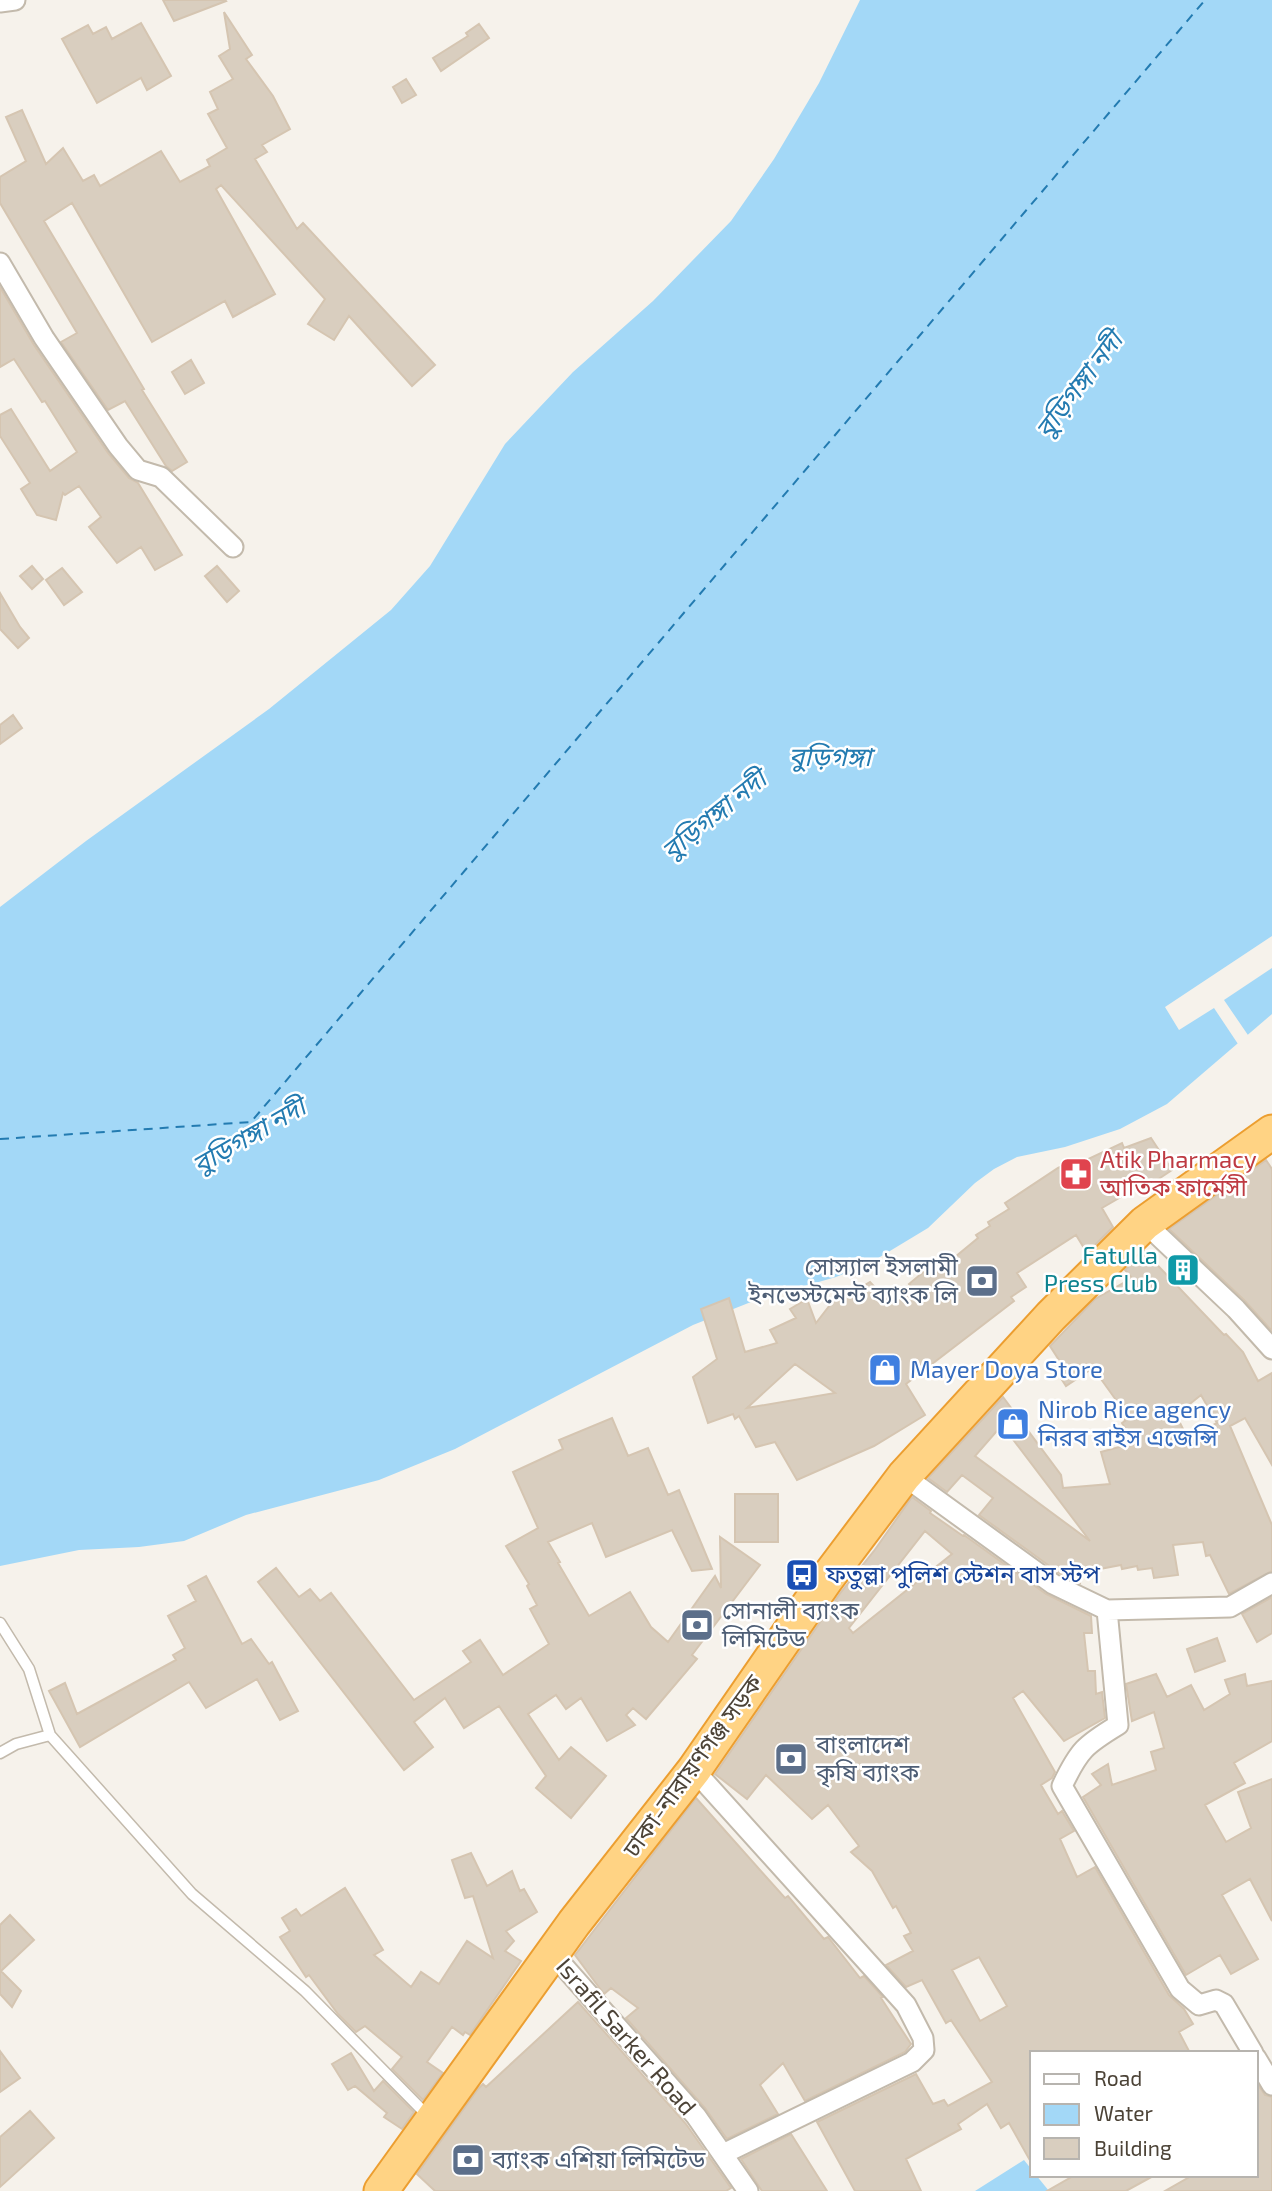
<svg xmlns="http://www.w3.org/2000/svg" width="1272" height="2191" font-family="'Exo 2','Noto Sans Bengali',sans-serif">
<rect width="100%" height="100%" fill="#f6f2eb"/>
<!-- water -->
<path fill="#a3d8f7" d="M860,0H1272V1014L1167,1104L1120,1129L1065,1147L1017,1157L994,1169L975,1183L928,1228L870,1263L836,1277L756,1300L693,1325L455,1449L379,1480L246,1515L184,1541L139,1547L79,1550L0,1566V907L86,841L269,709L391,610L430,566L505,444L573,372L653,301L731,221L774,159L819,83Z
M1024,2160L1032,2170V2175H1036L1049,2191H975Z"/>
<!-- pier -->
<path fill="#f6f2eb" d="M1272,936V968L1224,1000L1250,1038L1240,1047L1214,1008L1179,1030L1165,1007Z"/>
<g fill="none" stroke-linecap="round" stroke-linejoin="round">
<!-- ferry -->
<path stroke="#237bb1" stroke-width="2" stroke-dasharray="9 7" stroke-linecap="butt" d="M0,1139L251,1122L1205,0"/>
</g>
<!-- building -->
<path fill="#d9cebf" stroke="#d5c5b1" stroke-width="2" fill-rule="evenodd" d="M163,0H225L226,1L174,21Z
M224,12L252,55L246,59L273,96L290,129L262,145L267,152L255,159L297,229L303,223L435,365L412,386L349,316L334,340L308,324L325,299L221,185L216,189L275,294L233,317L225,301L152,342L72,203L44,221L144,389L142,390L187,462L172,471L166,466L125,401L108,410L61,342L77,333L0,203V177L26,161L6,117L22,110L46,164L63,148L83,181L94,175L100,186L161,151L180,182L210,166L207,160L227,148L208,114L218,109L210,92L233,79L219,56L230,49Z
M141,23L171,76L147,90L141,78L97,103L62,39L88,25L93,34L106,27L112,39Z
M479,24L489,38L441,71L433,58L468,36L466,33Z
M406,79L416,95L402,103L393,87Z
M0,287L34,345L108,453L129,478L138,483L182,555L155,570L141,547L117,563L89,527L101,517L79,486L65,495L63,493L56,520L37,515L21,489L30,483L0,436V415L11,409L50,471L77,452L45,401L42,402L14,359L0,367Z
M191,360L204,383L185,394L172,372Z
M32,566L43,579L32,589L20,576Z
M217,566L239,591L227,602L205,576Z
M62,568L82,592L64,605L46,580Z
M0,593L20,627L29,638L18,648L0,629Z
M13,715L22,728L0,744V725Z
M1151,1138L1172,1170L1148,1186L1145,1183L1102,1208L1113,1227L1087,1253L1076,1235L1017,1273L1026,1287L1011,1297L1014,1301L906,1384L925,1415L874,1446L797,1480L775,1442L756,1447L739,1416L735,1419L733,1414L708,1423L693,1377L717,1359L701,1309L729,1298L745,1352L777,1343L770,1330L796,1318L790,1309L807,1299L816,1323L837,1296L840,1300L870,1282L888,1301L911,1286L909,1284L927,1269L932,1276L978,1238L976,1235L990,1226L988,1222L1009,1209L1005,1203L1058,1168L1078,1159L1080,1163L1122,1143L1124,1148ZM795,1364L835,1393L747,1408Z
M1266,1160L1272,1169V1331L1244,1300L1169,1229Z
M1144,1251L1224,1335L1226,1334L1243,1352L1258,1381L1272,1373V1465L1245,1418L1230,1426L1272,1525V1571L1229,1594L1210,1555L1206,1556L1203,1542L1173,1545L1178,1575L1154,1578L1152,1568L1138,1570L1137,1566L1122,1569L1121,1565L1079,1573L1080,1583L1059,1573L979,1515L993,1498L962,1475L947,1492L928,1478L1003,1397L1061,1475L1063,1488L1110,1484L1101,1452L1134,1443L1122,1423L1125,1421L1113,1401L1116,1400L1093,1368L1066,1386L1057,1372L1064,1368L1050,1346L1095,1299L1132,1278L1125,1270ZM1201,1395L1217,1423L1188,1439L1176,1415ZM1002,1425L1090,1541L975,1456Z
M612,1418L628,1456L648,1448L668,1495L679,1490L712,1569L692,1571L672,1530L606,1557L592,1523L548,1542L560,1562L558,1563L589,1616L630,1592L651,1627L668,1642L715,1576L721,1588L720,1537L760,1565L692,1655L697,1659L646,1719L633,1708L626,1715L635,1725L607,1741L581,1698L566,1709L556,1695L528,1714L559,1760L571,1747L606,1776L571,1818L536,1788L546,1776L499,1706L464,1728L445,1698L414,1722L433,1747L404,1770L258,1582L276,1568L299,1597L310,1589L320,1601L331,1593L414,1700L471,1662L463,1651L480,1640L503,1675L549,1644L530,1609L537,1605L527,1586L529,1584L506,1546L538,1528L513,1472L563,1449L559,1440Z
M735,1494H778V1542H735Z
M912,1497L931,1511L930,1513L963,1536L964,1535L1046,1594L1091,1616L1092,1633H1084L1088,1671H1095L1096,1694L1102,1692L1105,1718L1064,1741L1023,1691L1013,1698L1055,1772L1052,1778L1041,1785L1058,1814L1062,1811L1074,1831L1060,1839L1077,1877L1095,1867L1169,1995L1184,2009L1193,2024L1179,2032L1190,2053H1032V2164L1009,2123L1001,2128L987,2104L958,2124L961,2129L906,2159L921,2191H855L817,2122L916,2074L933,2104L944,2100L948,2106L992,2082L951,2020L946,2023L922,1980L906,1987L886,1965L913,1951L904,1936L911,1933L896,1906L893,1908L872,1871L851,1852L859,1846L828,1805L812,1819L766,1775L747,1799L715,1774L841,1592L874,1551ZM925,1531L952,1554L853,1633L849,1628ZM979,1957L1007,2006L980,2021L952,1970Z
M206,1576L242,1644L251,1639L269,1664L272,1662L298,1711L280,1720L257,1679L206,1708L189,1682L80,1747L49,1691L65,1683L77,1714L176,1660L173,1655L185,1648L168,1616L196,1601L188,1586Z
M1272,1597V1633L1257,1642L1242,1614Z
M1217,1638L1225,1661L1195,1672L1187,1649Z
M1156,1674L1167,1697L1191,1685L1204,1710L1230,1694L1225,1680L1245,1674L1247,1686L1272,1681V1741L1234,1763L1245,1783L1205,1805L1226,1842L1251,1828L1238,1792L1272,1779V1921L1250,1879L1222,1895L1258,1959L1231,1974L1220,1955L1186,1975L1083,1797L1101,1785L1092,1774L1108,1764L1112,1785L1156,1770L1151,1752L1164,1748L1154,1712L1132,1721L1126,1684Z
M696,1798L785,1898L788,1896L824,1939L828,1937L860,1978L864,1976L883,1997L881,1998L911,2044L905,2052L805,2101L783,2063L760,2085L778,2114L727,2139L705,2108L626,2018L638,2008L611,1988L604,1994L575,1955Z
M471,1853L487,1886L512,1871L520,1891L524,1889L537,1912L506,1931L514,1941L505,1951L521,1961L470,2035L465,2032L463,2035L452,2027L427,2062L443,2073L423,2100L392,2069L402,2057L365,2026L356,2032L338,2014L309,1975L306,1977L280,1937L290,1931L282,1918L296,1909L301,1916L345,1888L383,1950L374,1955L411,1987L421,1972L439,1984L467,1941L493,1958L473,1896L465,1898L452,1860Z
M10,1915L34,1940L1,1971L21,1991L12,2007L0,1994V1925Z
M578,2002L686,2124L731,2188L726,2191H435L417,2174L478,2089L483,2084L486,2087Z
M0,2051L20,2078L0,2092Z
M351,2053L374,2091L383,2081L414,2112L402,2129L384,2117L387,2113L355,2086L348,2090L332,2064Z
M1256,2082L1265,2095L1272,2097V2191H1165L1193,2175H1256Z
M30,2111L54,2138L0,2187V2137Z
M791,2134L827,2191H762L741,2159Z
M1075,2175H1155L1126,2191H1047Z"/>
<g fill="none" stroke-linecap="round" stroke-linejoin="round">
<defs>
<path id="service" d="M0,1623L29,1669L50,1735L192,1894L305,1991L428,2116
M0,1753L16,1744L50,1735"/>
<path id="minor" d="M0,2L15,0
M0,263L44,338L118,446L138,470L161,477L233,547
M1145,1223L1236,1309L1272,1349
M904,1476L1053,1584L1107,1610L1118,1725C1085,1745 1079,1750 1062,1786L1180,1989L1199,2005L1216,2000L1224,2004L1253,2053
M1107,1610L1230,1607L1272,1583
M694,1770L906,2005L923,2038L924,2050L912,2062L723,2154
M552,1953L696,2116L748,2191
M1256,2058L1272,2085"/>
<path id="trunk" d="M381,2191L574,1923L694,1770L825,1581L904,1476L1051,1316L1145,1223L1272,1132"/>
</defs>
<!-- service casing -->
<use href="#service" stroke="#c3baac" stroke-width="13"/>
<!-- minor casing -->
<use href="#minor" stroke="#c3baac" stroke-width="23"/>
<!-- trunk casing -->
<use href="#trunk" stroke="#ec9e30" stroke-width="37"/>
<!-- service -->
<use href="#service" stroke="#fff" stroke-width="10"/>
<!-- minor -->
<use href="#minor" stroke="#fff" stroke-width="19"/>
<!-- trunk -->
<use href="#trunk" stroke="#ffd384" stroke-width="33"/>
</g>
<!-- icons -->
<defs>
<symbol id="pharmacy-square" viewBox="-11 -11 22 22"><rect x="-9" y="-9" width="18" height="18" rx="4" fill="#e0444e" stroke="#fff"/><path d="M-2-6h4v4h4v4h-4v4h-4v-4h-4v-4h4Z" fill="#fff"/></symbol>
<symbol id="building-square" viewBox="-11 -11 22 22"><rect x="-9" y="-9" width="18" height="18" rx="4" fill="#0f9aa8" stroke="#fff"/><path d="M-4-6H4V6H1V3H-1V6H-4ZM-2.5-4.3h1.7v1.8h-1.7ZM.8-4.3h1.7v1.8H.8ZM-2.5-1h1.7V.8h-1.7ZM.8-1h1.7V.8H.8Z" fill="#fff"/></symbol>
<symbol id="bank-square" viewBox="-11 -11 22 22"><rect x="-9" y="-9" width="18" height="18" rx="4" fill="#5c6f8a" stroke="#fff"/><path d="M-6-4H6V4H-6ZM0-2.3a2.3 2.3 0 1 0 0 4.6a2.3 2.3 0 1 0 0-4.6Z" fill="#fff"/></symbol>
<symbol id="shop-square" viewBox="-11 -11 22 22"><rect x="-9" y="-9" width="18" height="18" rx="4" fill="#3f7fe0" stroke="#fff"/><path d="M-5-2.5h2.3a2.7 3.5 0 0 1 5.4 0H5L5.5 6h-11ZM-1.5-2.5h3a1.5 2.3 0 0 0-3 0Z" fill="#fff"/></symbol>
<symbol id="bus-square" viewBox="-11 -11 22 22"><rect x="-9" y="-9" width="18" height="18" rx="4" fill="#1a4fb4" stroke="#fff"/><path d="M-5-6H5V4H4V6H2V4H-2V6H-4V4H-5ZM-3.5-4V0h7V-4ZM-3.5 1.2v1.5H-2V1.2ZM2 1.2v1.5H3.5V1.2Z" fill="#fff"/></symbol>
</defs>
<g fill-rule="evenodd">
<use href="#pharmacy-square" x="1057" y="1155" width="38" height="38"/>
<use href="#building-square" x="1164" y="1251" width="38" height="38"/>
<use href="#bank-square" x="963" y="1262" width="38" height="38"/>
<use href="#shop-square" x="866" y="1351" width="38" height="38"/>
<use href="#shop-square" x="994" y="1405" width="38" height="38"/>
<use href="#bus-square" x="783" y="1556" width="38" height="38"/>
<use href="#bank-square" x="678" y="1606" width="38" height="38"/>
<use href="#bank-square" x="772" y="1740" width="38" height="38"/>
<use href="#bank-square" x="449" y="2141" width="38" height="38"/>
</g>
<g text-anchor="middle" stroke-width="5" stroke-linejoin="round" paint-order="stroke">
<!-- health labels -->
<g font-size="24" fill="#be3a42" stroke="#fff" text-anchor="start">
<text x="1100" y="1168">Atik Pharmacy<tspan x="1100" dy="28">আতিক ফার্মেসী</tspan></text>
</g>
<!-- culture labels -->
<g font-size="24" fill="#0d838f" stroke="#fff" text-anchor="end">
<text x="1158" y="1264">Fatulla<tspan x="1158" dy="28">Press Club</tspan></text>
</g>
<!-- service labels -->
<g font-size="24" fill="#4e5e75" stroke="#fff" text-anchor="start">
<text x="958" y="1275" text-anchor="end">সোস্যাল ইসলামী<tspan x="958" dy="28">ইনভেস্টমেন্ট ব্যাংক লি</tspan></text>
<text x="722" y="1619">সোনালী ব্যাংক<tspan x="722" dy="28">লিমিটেড</tspan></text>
<text x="816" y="1753">বাংলাদেশ<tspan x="816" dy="28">কৃষি ব্যাংক</tspan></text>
<text x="492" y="2168">ব্যাংক এশিয়া লিমিটেড</text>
</g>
<!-- shop labels -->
<g font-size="24" fill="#366cbe" stroke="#fff" text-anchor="start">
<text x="910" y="1378">Mayer Doya Store</text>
<text x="1038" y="1418">Nirob Rice agency<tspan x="1038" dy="28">নিরব রাইস এজেন্সি</tspan></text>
</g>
<!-- transit labels -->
<g font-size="24" fill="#164399" stroke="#fff" text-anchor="start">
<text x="826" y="1583">ফতুল্লা পুলিশ স্টেশন বাস স্টপ</text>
</g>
<!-- street labels -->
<g font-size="24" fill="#4c4337" stroke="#fff">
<text transform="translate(693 1766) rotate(-54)" y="8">ঢাকা-নারায়ণগঞ্জ সড়ক</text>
<text transform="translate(626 2037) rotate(49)" y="8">Israfil Sarker Road</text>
</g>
<!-- water labels -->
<g font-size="26" font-style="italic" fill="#237bb1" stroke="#fff">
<text transform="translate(1079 385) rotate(-53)" y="9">বুড়িগঙ্গা নদী</text>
<text x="830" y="766">বুড়িগঙ্গা</text>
<text transform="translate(714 815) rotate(-39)" y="9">বুড়িগঙ্গা নদী</text>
<text transform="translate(249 1136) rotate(-30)" y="9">বুড়িগঙ্গা নদী</text>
</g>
</g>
<!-- legend -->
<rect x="1030" y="2051" width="228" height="126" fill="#ffffff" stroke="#b7b4af" stroke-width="2"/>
<rect x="1044" y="2074" width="35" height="10" fill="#ffffff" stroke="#b7b4af" stroke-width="2"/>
<text x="1094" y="2086" font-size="21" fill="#4c4337">Road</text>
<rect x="1044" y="2104" width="35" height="21" fill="#a3d8f7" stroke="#b7b4af" stroke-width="2"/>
<text x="1094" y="2121" font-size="21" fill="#4c4337">Water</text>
<rect x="1044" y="2138" width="35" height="21" fill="#d9cebf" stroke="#b7b4af" stroke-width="2"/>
<text x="1094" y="2156" font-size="21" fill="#4c4337">Building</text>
</svg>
